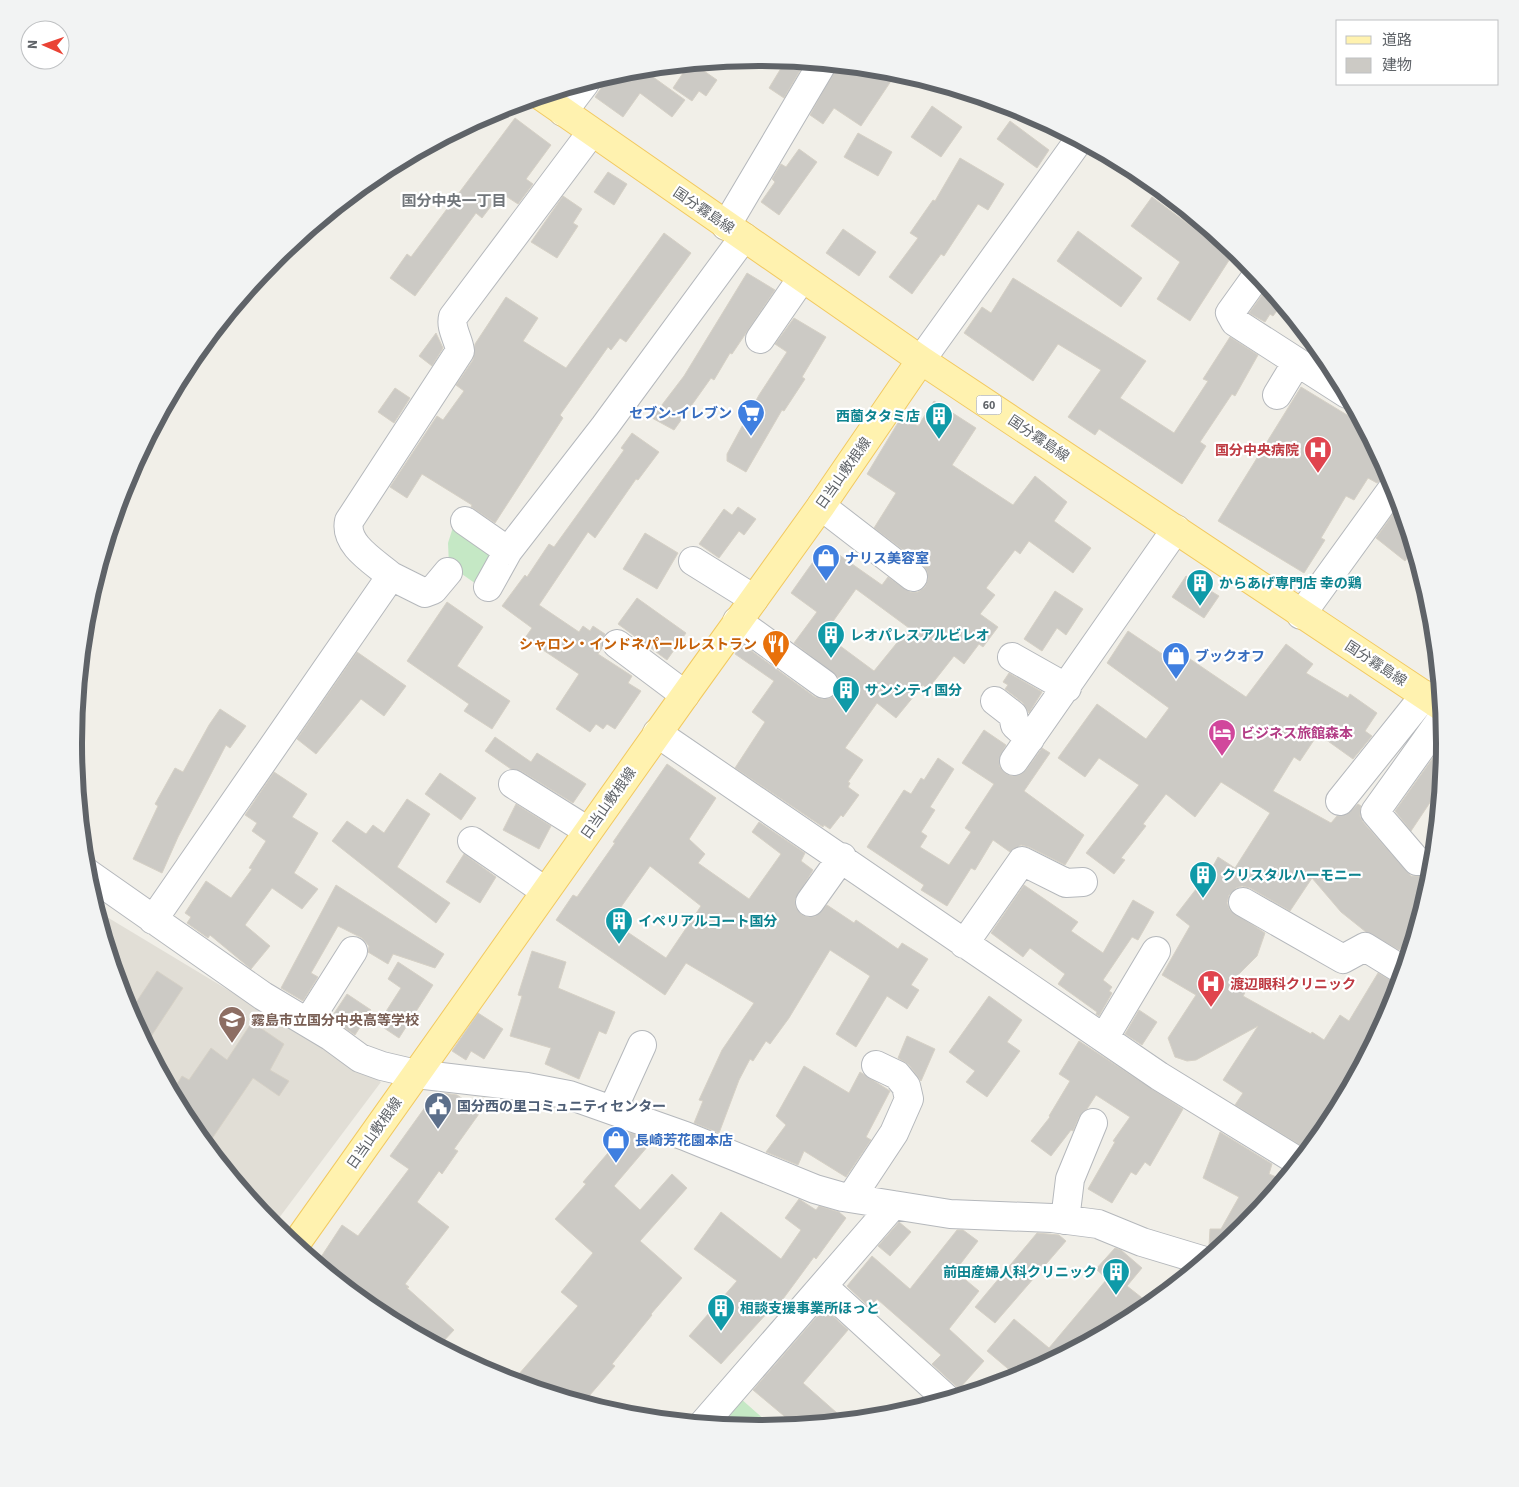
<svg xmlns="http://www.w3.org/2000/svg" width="1519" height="1487" font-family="'Source Sans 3','Noto Sans JP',sans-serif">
<rect width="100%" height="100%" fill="#f1efe8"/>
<!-- education -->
<path fill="#e1ded6" d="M97,911L381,1082L273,1226L189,1124L126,1006Z"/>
<!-- green -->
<path fill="#c5e8c5" d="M454,524L497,558L479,586L449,565L448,543Z
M740,1398L774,1428L759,1429L717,1425Z"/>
<!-- building -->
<path fill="#cccac5" stroke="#d6d1c6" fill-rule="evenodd" d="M786,60L805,62L784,98L769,88Z
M689,64H694L717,80L706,96L699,91L692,101L673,88Z
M837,65L872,69L891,81L861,126L834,108L823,124L810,115Z
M642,69L685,100L672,117L640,93L623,117L595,97L610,75Z
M932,106L962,127L941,157L911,137Z
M515,118L551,145L526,179L533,184L518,204L501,193L482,218L476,213L415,296L390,278L407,254L411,257Z
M1010,121L1049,150L1037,168L997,139Z
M858,133L892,152L878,176L844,157Z
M799,149L817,162L779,215L761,202L775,182L772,179L781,164L786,167Z
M960,158L1004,184L988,210L978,204L944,256L941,254L912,294L889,277L918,238L910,233L933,200L935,201Z
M608,172L627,184L614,205L594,192Z
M563,196L582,209L573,223L578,226L557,258L531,242Z
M1152,197L1199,232L1201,229L1235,251L1190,321L1157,299L1180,262L1131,226Z
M843,229L876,252L859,276L826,253Z
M1078,231L1142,278L1121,307L1057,261Z
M664,233L691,253L626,342L620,338L611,350L608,347L560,415L563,418L495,523L471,507L472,505L422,474L407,498L390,487L437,416L443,420L464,391L456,385L473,360L475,344L506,297L538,318L523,341L566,368Z
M747,273L775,290L732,354L730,353L714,380L711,378L674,430L652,418L684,376Z
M1013,278L1146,361L1120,398L1174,433L1208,381L1203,379L1230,337L1258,355L1235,396L1232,394L1200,442L1206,446L1182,484L1099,429L1095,435L1068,417L1101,370L1058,344L1033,381L964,333L982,307L991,313Z
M1268,287L1282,304L1273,316L1270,314L1265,322L1249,313Z
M794,318L826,337L802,377L805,379L784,411L782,410L746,472L727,461V454L759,395L787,352L775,344Z
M436,333L443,348L432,366L419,356Z
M1301,387L1352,418L1356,412L1388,471L1377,483L1368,478L1354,500L1346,496L1321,538L1325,540L1304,573L1218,521Z
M395,388L410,398L394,423L378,412Z
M934,401L976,428L952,465L1013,505L1035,476L1067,502L1054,521L1091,548L1073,573L1029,541L1020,554L1015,550L986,588L995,595L980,614L998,627L983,647L979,644L964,664L954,656L928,689L923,685L896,718L877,703L845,748L863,760L848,782L850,783L848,787L859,795L843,817L841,815L830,829L824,825L823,827L735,768L765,722L752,712L774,681L735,654L742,644L815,697L822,699L830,698L837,693L840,685L838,677L794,643L817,612L791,593L825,545L882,585L888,577L910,592H918L925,587L928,579L927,571L923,565L874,528L896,493L867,474L902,416L918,426ZM856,589L909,628L874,671L824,634Z
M632,433L659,452L638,480L636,479L595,538L588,532L539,605L579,632L583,626L590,631L593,626L605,634L602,642V648L598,654L632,676L628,683L641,691L615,729L607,724L603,729L596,724L590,732L556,709L579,674L525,638L532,628L502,606L525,575L527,577L549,544L554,547L624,450L621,448Z
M1400,504L1414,549L1405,561L1376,538Z
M738,507L756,519L744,535L739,531L719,558L699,544L724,509L732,515Z
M645,533L678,553L657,589L623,569Z
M1186,576L1219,596L1204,618L1172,597Z
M1055,591L1083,609L1066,635L1057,628L1042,651L1024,639Z
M637,598L686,633L667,660L618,624Z
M447,602L483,627L457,666L510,701L492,729L464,711L469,704L407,661Z
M1128,631L1183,668L1190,659L1246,697L1286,644L1313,664L1306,673L1348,698L1350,694L1377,713L1365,731L1372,736L1353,759L1318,734L1300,761L1294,757L1273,791L1331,823L1337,816L1346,815L1358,804L1361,806L1360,816L1363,822L1411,876H1419L1427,873L1434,858L1432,878L1417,929L1399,950L1366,932L1341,912L1312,878L1290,911L1250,888L1242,886L1236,888L1229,895L1227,903L1230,910L1265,933L1257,956L1238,975L1251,983L1243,996L1311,1034L1312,1032L1324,1040L1340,1015L1349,1021L1378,973L1399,985L1393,1006L1340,1106L1308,1150L1235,1105L1243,1093L1223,1080L1258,1026L1196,1060L1187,1061L1175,1057L1168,1038L1196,995L1162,975L1190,926L1176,915L1200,884L1194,880L1204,864L1212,868L1218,857L1235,868L1270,813L1221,782L1195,817L1166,794L1143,824L1146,826L1121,858L1125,860L1114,874L1086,853L1139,785L1099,758L1085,777L1058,758L1097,704L1146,739L1169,708L1107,663Z
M357,652L406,686L384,716L361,699L316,754L297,739Z
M1009,673L1042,692L1029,713L1023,703L1005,689L1008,685L1003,682Z
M220,709L246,726L230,748L226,745L178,837L162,873L133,859L158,806L155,804L175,768L183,772L209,725Z
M984,730L1006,745L999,759L1000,767L1005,773L1012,776L1020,775L1026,770L1042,748L1050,753L1024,791L1084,835L1065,865L1029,847L1021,845L1010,852L993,840L975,870L971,868L947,906L921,890L924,885L867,847L904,790L911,794L921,778L924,780L938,758L954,769L930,807L935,810L921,832L927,836L920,847L949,865L971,832L965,828L994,784L962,763Z
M495,737L531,762L537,753L586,784L573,803L521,771L511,769L485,751Z
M1445,741L1443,773L1434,786L1439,789L1411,831L1395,811Z
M667,764L716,798L689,839L705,854L698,863L749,899L781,854L752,832L759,822L805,853L801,861L813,870L795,900L796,908L801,914L808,917L816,916L827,905L854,923L856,920L898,949L902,943L928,959L911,985L919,990L907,1009L887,996L856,1047L836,1034L870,976L830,950L789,1018L770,1044L766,1041L753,1061L750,1059L739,1080L719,1133L694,1123L703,1101L699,1100L722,1050L754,1003L686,963L665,995L556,920L573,895L577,897L615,843L613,842ZM650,866L701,906L666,958L611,921Z
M274,772L307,794L292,817L318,833L294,873L318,889L302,909L272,888L245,925L270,946L251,969L210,935L208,938L187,923L191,917L185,913L206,881L231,898L252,869L249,868L266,841L252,831L257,823L245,815Z
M440,773L476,798L461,820L425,794Z
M407,799L430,814L397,867L450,903L436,923L332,841L347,821L366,834L373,825L384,833Z
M516,804L551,826L539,849L503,830Z
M464,854L496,877L480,903L446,882Z
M336,885L444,954L435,968L393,954L388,964L368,952L369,946L362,938L338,926L311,973L318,977L303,1001L281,988Z
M1024,885L1078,922L1071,931L1103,953L1133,900L1154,912L1138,940L1132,937L1103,980L1112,987L1109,991L1112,993L1099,1016L1096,1014L1097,1012L1058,984L1065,974L1030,948L1023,957L991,933Z
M532,951L566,962L558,988L615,1012L606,1034L599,1031L579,1079L545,1064L551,1048L510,1036L522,996L518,995Z
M398,962L433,985L399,1038L378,1024L401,988L388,979Z
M157,971L183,988L146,1044L129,1013Z
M347,994L371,1010L355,1035L331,1018Z
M989,996L1022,1020L1007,1042L1020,1051L987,1097L966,1082L975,1071L949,1052Z
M1139,1010L1157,1022L1142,1045L1125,1034Z
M478,1013L503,1029L484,1059L471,1051L466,1060L452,1051Z
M252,1022L284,1044L270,1070L289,1081L279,1096L253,1078L207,1146L189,1124L172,1092L182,1076L189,1080L211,1048L227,1060Z
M907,1036L935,1049L921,1081L909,1065L898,1058Z
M1079,1041L1183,1109L1150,1166L1145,1162L1136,1175L1131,1172L1112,1203L1088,1189L1115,1142L1113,1141L1130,1117L1096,1095L1087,1109L1079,1117L1073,1131L1071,1130L1051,1156L1031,1141L1050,1117L1049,1116L1070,1081L1059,1074Z
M804,1066L849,1093L860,1072L890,1091L866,1137L871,1140L846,1177L804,1151L798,1165L766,1152L786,1125L776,1116Z
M436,1092L457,1095L481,1111L454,1149L458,1151L442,1174L439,1171L417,1202L449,1227L405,1284L409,1287L407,1288L454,1330L439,1346L390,1320L346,1282L349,1279L319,1260L342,1225L358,1236L409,1169L390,1156Z
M626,1132L634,1134L648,1146L614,1186L640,1210L672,1174L687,1188L640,1241L682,1278L651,1314L652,1315L612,1364L615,1366L583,1403L512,1382L578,1306L561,1292L593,1253L555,1219L586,1184L583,1182Z
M1220,1132L1272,1164L1269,1174L1284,1180L1244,1229L1217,1251L1209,1246L1210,1229H1221L1239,1197L1203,1178Z
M799,1199L816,1210L819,1206L839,1212L846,1218L816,1259L814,1257L772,1314L769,1311L721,1364L689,1336L737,1281L694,1249L721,1212L781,1259L801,1230L785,1218Z
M899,1222L911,1232L890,1256L878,1246Z
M957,1230H963L978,1241L955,1271L979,1291L949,1329L984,1361L959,1389L932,1364L941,1355L877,1299L870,1308L847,1286L872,1256L910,1289Z
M1037,1233L1059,1235L1066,1241L995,1323L975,1307Z
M1115,1248L1121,1250L1142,1268L1127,1286L1151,1305L1140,1314L1019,1378L987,1351L1014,1319L1049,1348L1107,1279L1096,1269Z
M826,1310L848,1330L803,1383L846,1421L796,1426L753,1390L819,1314L821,1316Z"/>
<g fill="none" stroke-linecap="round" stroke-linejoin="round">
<defs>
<path id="minor" d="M563,112L585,83
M726,226L822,64
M1258,274L1230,313L1235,322L1347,394
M760,339L802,278
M921,360L1079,140
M1277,395L1297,362
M821,506L913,577
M465,521L508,551
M693,561L754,599
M391,576L425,593L433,590L448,572
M488,587L508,551L605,426L744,237
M1301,615L1395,485
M737,621L824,684
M617,644L685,695
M1012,657L1067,688
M995,701L1013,715L1015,725L1030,739
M657,733L1159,1076L1299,1162
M1014,761L1176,529
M513,784L588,831
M1340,801L1425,695
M472,841L545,891
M1417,861L1375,812L1443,717
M86,872L263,996L330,1036L360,1058L382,1066L416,1074L527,1087L569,1095L685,1136L815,1189L843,1197L950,1214L1052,1218L1098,1224L1142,1242L1205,1261
M810,902L842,857
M1243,902L1343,959L1365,947L1404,971
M153,920L391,576C375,562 344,545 349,521L460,351C459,340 450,328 453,317L591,133
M964,944L1022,861L1066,883L1083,882
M308,1022L353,951
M1104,1038L1156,951
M613,1109L642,1045
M851,1198L894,1133L909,1099L906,1086L897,1075L876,1065
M1065,1220L1070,1179L1093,1123
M824,1287L948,1400
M703,1424L893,1205"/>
<path id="major" d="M541,96L921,360L1442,707
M295,1245L685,695L821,506L921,360"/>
</defs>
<!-- minor casing -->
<use href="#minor" stroke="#b5b8bc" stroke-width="30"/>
<!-- major casing -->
<use href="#major" stroke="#f2c960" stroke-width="30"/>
<!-- minor -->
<use href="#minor" stroke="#fff" stroke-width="28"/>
<!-- major -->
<use href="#major" stroke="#fff2af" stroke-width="28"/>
</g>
<!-- icons -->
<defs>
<symbol id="supermarket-pin" viewBox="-11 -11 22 30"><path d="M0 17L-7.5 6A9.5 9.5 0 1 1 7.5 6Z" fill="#3f7fe0" stroke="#fff"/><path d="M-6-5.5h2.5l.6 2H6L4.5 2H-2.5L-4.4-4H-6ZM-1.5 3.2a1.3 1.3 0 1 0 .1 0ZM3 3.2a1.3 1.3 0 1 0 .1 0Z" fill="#fff"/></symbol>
<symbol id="building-pin" viewBox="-11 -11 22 30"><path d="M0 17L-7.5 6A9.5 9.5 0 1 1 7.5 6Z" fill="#0f9aa8" stroke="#fff"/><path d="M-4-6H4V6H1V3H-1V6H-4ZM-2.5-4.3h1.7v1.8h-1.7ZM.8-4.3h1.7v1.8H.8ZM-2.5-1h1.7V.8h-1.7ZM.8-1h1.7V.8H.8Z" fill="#fff"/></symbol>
<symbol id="hospital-pin" viewBox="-11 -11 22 30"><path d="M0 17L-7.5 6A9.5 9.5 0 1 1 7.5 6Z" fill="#e0444e" stroke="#fff"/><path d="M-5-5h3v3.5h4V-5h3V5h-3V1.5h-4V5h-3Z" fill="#fff"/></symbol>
<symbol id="shop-pin" viewBox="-11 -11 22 30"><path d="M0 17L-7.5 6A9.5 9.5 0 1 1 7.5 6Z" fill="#3f7fe0" stroke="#fff"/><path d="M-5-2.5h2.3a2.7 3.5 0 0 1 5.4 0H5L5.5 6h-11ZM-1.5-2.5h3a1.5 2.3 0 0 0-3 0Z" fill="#fff"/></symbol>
<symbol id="restaurant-pin" viewBox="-11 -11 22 30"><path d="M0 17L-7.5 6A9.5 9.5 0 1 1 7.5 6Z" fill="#e8710a" stroke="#fff"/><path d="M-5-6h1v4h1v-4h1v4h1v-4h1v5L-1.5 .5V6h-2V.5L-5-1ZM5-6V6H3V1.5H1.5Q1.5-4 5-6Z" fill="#fff"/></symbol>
<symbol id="hotel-pin" viewBox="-11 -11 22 30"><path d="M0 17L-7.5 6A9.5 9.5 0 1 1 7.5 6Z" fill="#d1479c" stroke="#fff"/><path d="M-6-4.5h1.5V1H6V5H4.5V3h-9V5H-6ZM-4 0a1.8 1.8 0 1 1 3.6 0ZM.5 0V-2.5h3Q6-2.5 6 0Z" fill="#fff"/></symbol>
<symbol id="school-pin" viewBox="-11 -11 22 30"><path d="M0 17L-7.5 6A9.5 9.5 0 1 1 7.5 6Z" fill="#8d6e63" stroke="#fff"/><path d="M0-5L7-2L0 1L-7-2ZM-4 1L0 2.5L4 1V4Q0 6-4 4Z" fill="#fff"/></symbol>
<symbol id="civic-pin" viewBox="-11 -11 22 30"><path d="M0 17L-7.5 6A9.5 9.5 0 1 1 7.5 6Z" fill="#5c6f8a" stroke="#fff"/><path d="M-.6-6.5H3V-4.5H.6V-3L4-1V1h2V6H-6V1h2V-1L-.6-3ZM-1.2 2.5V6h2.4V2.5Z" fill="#fff"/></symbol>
</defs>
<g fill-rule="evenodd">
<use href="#supermarket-pin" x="735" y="397" width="32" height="43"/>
<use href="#building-pin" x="923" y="400" width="32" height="43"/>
<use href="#hospital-pin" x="1302" y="434" width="32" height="43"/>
<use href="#shop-pin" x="810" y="542" width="32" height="43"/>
<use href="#building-pin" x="1184" y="567" width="32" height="43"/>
<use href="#building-pin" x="815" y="619" width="32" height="43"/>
<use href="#restaurant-pin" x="760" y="628" width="32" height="43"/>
<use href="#shop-pin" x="1160" y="640" width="32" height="43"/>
<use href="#building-pin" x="830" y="674" width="32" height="43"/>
<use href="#hotel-pin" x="1206" y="717" width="32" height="43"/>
<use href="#building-pin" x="1187" y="859" width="32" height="43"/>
<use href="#building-pin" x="603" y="905" width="32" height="43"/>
<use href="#hospital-pin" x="1195" y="968" width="32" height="43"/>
<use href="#school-pin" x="216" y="1004" width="32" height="43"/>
<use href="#civic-pin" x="422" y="1090" width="32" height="43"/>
<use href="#shop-pin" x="600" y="1124" width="32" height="43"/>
<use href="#building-pin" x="1100" y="1256" width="32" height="43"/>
<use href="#building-pin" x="705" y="1292" width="32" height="43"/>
</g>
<g text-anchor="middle" stroke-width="4.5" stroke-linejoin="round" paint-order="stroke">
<!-- shield labels -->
<rect fill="#fff" stroke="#8f9295" stroke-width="1" x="976.5" y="395.5" width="25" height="19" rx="4"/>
<g font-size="12" font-weight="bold" fill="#5f6368">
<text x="989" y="409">60</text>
</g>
<!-- street labels -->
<g font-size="14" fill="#5f6368" stroke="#fff">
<text transform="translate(704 210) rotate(34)" y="5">国分霧島線</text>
<text transform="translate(1039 438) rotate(34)" y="5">国分霧島線</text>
<text transform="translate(843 473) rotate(-55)" y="5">日当山敷根線</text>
<text transform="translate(1376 663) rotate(33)" y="5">国分霧島線</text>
<text transform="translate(608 803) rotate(-55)" y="5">日当山敷根線</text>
<text transform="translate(374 1133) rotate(-55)" y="5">日当山敷根線</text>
</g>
<!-- shop labels -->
<g font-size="14" font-weight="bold" fill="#366cbe" stroke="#fff" text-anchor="start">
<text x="732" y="418" text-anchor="end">セブン-イレブン</text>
<text x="845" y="563">ナリス美容室</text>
<text x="1195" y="661">ブックオフ</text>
<text x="635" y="1145">長崎芳花園本店</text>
</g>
<!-- culture labels -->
<g font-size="14" font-weight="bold" fill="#0d838f" stroke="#fff" text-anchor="start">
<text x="920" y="421" text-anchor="end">西薗タタミ店</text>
<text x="1219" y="588">からあげ専門店 幸の鶏</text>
<text x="850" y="640">レオパレスアルビレオ</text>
<text x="865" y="695">サンシティ国分</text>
<text x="1222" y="880">クリスタルハーモニー</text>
<text x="638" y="926">イペリアルコート国分</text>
<text x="1097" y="1277" text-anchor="end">前田産婦人科クリニック</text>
<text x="740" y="1313">相談支援事業所ほっと</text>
</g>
<!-- health labels -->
<g font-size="14" font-weight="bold" fill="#be3a42" stroke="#fff" text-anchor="end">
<text x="1299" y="455">国分中央病院</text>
<text x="1230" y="989" text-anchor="start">渡辺眼科クリニック</text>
</g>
<!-- food labels -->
<g font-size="14" font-weight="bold" fill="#c56008" stroke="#fff" text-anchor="end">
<text x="757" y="649">シャロン・インドネパールレストラン</text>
</g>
<!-- hotel labels -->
<g font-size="14" font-weight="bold" fill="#b23c85" stroke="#fff" text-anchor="start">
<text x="1241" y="738">ビジネス旅館森本</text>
</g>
<!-- education labels -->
<g font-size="14" font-weight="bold" fill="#785e54" stroke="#fff" text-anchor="start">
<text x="251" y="1025">霧島市立国分中央高等学校</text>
</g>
<!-- service labels -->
<g font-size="14" font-weight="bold" fill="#4e5e75" stroke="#fff" text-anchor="start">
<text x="457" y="1111">国分西の里コミュニティセンター</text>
</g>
<!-- neighbourhood labels -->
<g font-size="15" font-weight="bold" fill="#70757a" stroke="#fff">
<text x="454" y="206">国分中央一丁目</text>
</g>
</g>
<!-- crop -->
<path d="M0 0H1519V1487H0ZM82 743a677 677 0 1 1 1354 0a677 677 0 1 1-1354 0Z" fill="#f2f3f3" fill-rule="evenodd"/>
<path fill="none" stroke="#5f6368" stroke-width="6" d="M82 743a677 677 0 1 1 1354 0a677 677 0 1 1-1354 0Z"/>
<!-- legend -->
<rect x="1336" y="20" width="162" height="65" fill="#ffffff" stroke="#bfc1c3"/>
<rect x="1346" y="36" width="25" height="8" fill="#fff2af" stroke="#bfc1c3"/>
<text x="1382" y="45" font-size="15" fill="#5f6368">道路</text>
<rect x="1346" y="58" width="25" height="15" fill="#cccac5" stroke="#bfc1c3"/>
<text x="1382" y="70" font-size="15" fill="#5f6368">建物</text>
<!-- north arrow -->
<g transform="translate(45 45) rotate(272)"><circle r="24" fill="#ffffff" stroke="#bfc1c3"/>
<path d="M0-4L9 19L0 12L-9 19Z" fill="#ea4335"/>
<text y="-8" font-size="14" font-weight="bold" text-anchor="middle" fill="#5f6368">N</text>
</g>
</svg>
